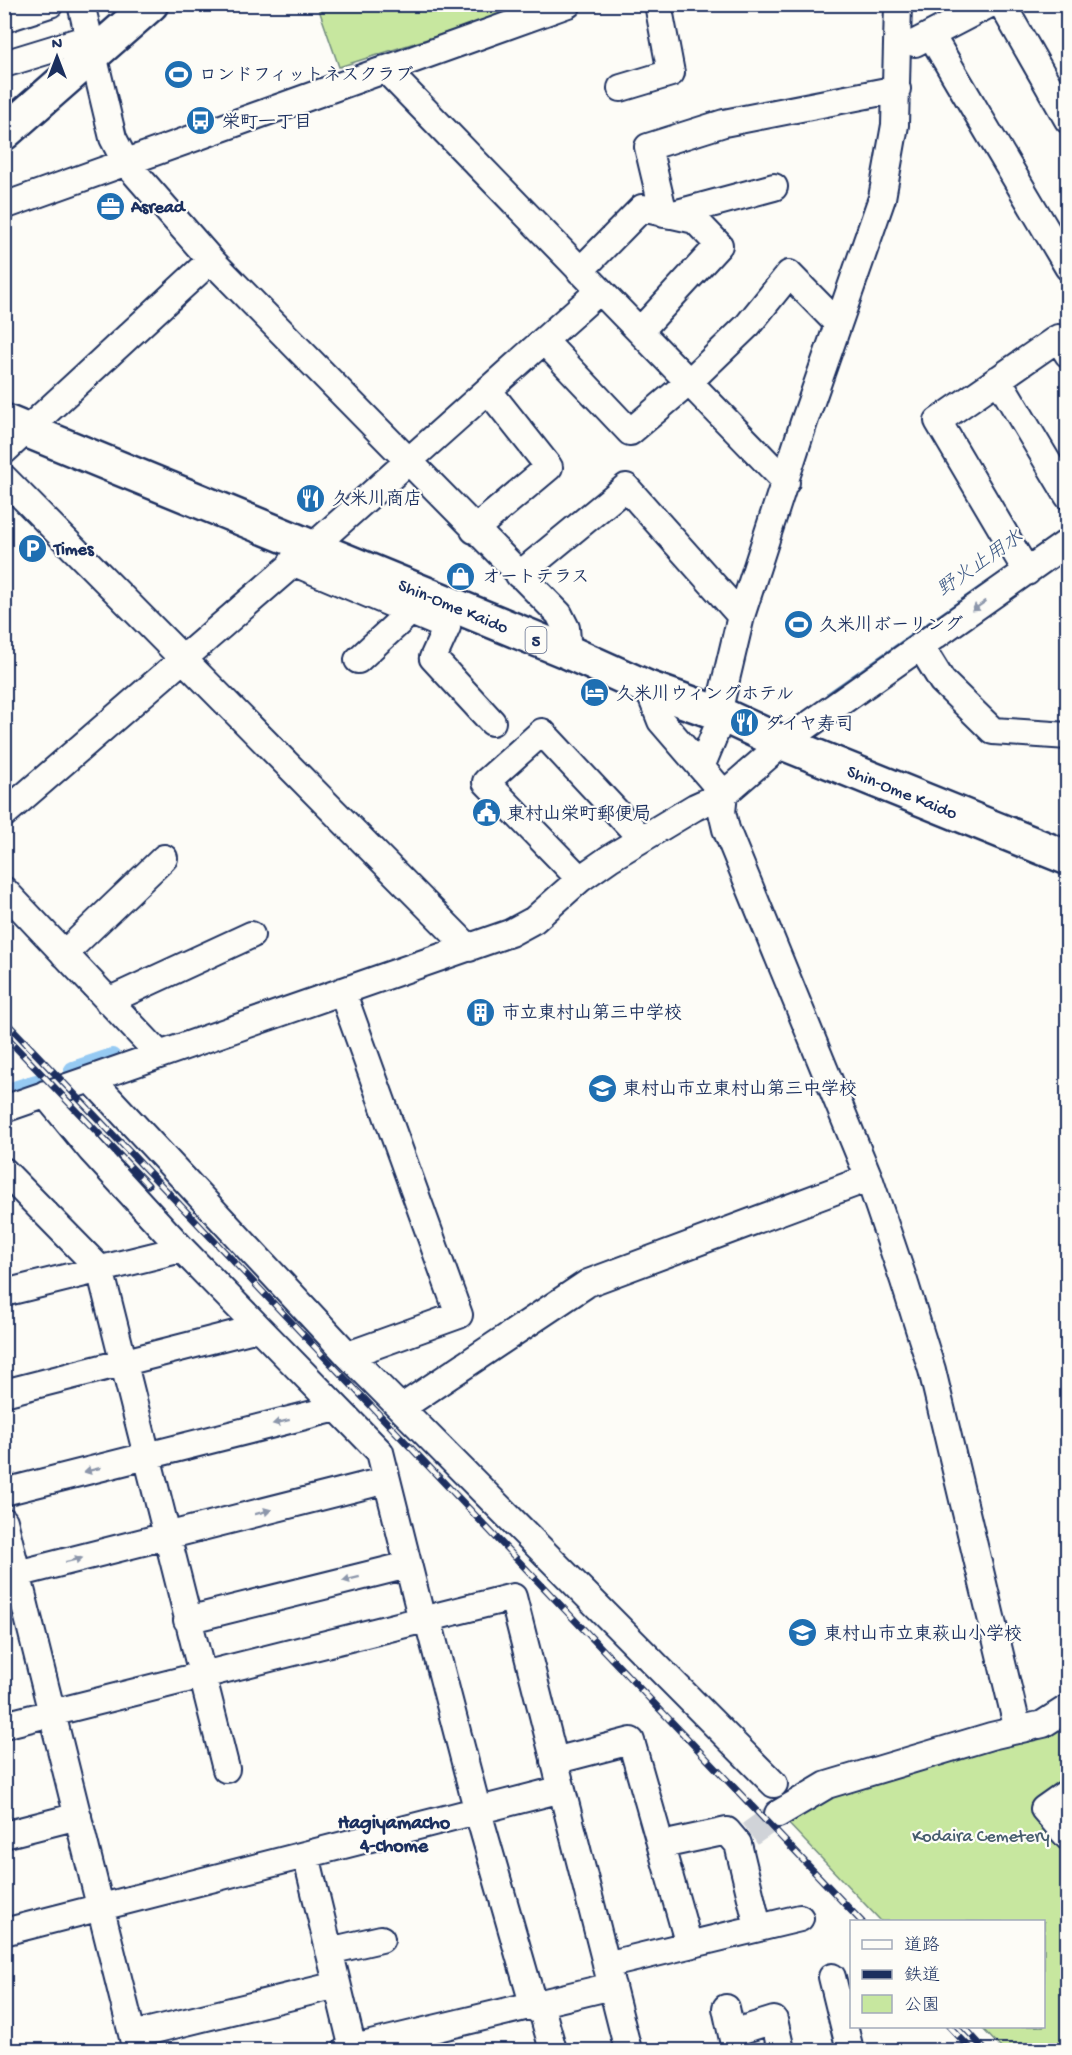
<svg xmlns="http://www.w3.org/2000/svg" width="1072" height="2055" font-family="'Gochi Hand','Klee One',sans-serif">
<rect width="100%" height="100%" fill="#fdfcf7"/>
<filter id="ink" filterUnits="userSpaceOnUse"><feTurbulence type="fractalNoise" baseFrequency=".0167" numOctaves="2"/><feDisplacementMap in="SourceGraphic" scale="12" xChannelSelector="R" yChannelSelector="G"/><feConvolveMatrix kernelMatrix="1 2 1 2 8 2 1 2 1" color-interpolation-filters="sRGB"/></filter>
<g filter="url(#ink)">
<!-- green -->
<path fill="#c7e79f" stroke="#718b7e" stroke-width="1.5" d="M317,4L534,5L339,67Z
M1067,1721V2050H1003L981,2027L1044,2026V1922L881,1921L783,1818L829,1790Z"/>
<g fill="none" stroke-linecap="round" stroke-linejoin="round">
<!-- stream -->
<path stroke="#658cb7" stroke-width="5" d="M1059,534L1068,528
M829,694L982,587"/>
<!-- canal -->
<path stroke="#96caf3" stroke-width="18" d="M73,1070L112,1057
M4,1093L36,1083"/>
<!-- minor-tunnel -->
<path stroke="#d0d3d8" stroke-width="26" stroke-dasharray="26 13" stroke-linecap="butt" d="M750,1834L778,1814"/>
<defs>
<path id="minor" d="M81,4L113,138L126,163L211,260L559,614L566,628L568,652
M1002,4L1068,120
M4,19L50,4
M931,35L1068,267
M915,43L990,4
M4,64L89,38
M385,69L786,482
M621,88L671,73L658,4
M4,206L568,4
M664,214L648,147L724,123L897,89
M670,215L774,187
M580,271L642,208L695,220L719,245L640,331
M544,341L630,432L689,382L748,325L789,274L837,323
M998,379L1068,496
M4,451L211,260
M4,478L469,948
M474,530L549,467L488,390
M292,562L447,627L433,658L492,722
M1027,572L938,421L1058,338L1068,354
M519,575L626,487L741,616
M921,647L942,681L993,731L1068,736
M358,660L410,612
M648,688L661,721L724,794L722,812L726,829L869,1178L904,1281L932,1370L1018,1730
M718,713L741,616L804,422L882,198L895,125L898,4
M701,767L723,714
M4,814L310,549L599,291
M580,879L486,782L542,732L641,838
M4,890L159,1054
M64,954L164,858
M342,991L459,1315L348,1355
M108,1001L251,935
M91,1079L348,1355L774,1784
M45,1094L91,1150L182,1249L380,1452L422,1620L430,1628L478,1812L534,2007L543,2014L553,2050
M4,1109L510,933L534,920L580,879L610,858L695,807L724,794L783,743L1068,542
M4,1171L100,1269L226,1769
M4,1293L182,1249
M4,1393L258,1328
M401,1408L588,1283L869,1178
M4,1492L337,1408
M4,1521L136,2050
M17,1574L387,1480
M187,1620L408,1565
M4,1725L513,1597L628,2050
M554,1761L631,1741L689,1945
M1068,1792L1044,1809L1068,1837
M778,1814L827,1785L991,1736L1043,1724L1068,1708
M4,1835L78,1816
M662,1845L727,1831L738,1844L758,1927
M306,1855L353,2049
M4,1932L562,1789
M329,1951L381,1939
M606,1965L800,1918
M832,1977L850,2050
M726,2008L735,2049
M732,2033L774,2020L781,2050
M133,2035L337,1985
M346,2050L612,1986"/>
<g id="major">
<path d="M4,133L151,4"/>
<path id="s1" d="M4,421L568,652L648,688L718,713L783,743L1068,858"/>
</g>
</defs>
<!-- minor casing -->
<use href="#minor" stroke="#1b2f5e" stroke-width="30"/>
<!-- major casing -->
<use href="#major" stroke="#1b2f5e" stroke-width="38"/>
<!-- minor -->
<use href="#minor" stroke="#fdfcf7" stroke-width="26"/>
<!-- major -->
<use href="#major" stroke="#fdfcf7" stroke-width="33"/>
<defs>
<path id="rail" d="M4,1020L862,1922
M4,1035L148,1185
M949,2026L972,2050
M963,2026L985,2050"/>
</defs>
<!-- rail casing -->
<use href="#rail" stroke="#1b2f5e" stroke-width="7"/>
<!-- rail -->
<use href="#rail" stroke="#fdfcf7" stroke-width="4.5" stroke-dasharray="14" stroke-linecap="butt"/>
</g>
<!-- one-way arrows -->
<defs><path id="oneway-solid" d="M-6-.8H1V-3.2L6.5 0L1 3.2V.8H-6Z" transform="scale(1.5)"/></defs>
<g fill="#8c96aa">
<use href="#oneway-solid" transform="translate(979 606) rotate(145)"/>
<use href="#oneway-solid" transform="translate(281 1422) rotate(166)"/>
<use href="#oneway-solid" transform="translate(92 1470) rotate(166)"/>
<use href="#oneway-solid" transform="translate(263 1512) rotate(-15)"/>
<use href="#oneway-solid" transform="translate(74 1560) rotate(-14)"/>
<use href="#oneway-solid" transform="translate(351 1579) rotate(166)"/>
</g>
</g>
<!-- icons -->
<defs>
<symbol id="stadium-disc" viewBox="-11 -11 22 22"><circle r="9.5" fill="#1f6fb2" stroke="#fdfcf7"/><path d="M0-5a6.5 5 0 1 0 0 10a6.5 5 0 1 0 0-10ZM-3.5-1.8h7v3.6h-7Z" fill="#fff"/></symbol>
<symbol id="bus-disc" viewBox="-11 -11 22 22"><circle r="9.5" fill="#1f6fb2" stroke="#fdfcf7"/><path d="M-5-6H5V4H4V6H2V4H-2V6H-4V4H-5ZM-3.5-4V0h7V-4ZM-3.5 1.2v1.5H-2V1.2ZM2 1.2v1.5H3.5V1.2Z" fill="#fff"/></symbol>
<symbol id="office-disc" viewBox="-11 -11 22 22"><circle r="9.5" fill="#1f6fb2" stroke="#fdfcf7"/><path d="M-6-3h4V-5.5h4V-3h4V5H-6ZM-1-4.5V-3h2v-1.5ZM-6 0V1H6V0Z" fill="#fff"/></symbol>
<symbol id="restaurant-disc" viewBox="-11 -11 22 22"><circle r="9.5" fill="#1f6fb2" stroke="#fdfcf7"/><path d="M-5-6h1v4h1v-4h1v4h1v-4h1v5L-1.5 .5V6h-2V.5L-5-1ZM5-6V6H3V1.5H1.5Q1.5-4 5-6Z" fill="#fff"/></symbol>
<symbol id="parking-disc" viewBox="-11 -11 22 22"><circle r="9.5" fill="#1f6fb2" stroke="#fdfcf7"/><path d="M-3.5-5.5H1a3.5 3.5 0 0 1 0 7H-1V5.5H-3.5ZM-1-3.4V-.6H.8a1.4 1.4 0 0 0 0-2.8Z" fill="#fff"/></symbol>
<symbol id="shop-disc" viewBox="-11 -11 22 22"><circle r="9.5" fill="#1f6fb2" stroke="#fdfcf7"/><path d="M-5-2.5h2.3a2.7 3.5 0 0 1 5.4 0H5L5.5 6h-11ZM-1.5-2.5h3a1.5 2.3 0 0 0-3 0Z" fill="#fff"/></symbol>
<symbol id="hotel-disc" viewBox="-11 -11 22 22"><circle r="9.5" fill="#1f6fb2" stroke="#fdfcf7"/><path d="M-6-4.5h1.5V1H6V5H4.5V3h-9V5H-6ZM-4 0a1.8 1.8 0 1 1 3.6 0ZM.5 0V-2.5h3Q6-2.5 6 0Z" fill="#fff"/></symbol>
<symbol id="civic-disc" viewBox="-11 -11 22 22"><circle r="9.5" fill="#1f6fb2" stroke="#fdfcf7"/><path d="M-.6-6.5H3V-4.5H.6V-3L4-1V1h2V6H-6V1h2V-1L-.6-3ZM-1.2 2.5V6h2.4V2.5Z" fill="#fff"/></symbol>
<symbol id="building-disc" viewBox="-11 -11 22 22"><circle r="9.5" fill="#1f6fb2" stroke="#fdfcf7"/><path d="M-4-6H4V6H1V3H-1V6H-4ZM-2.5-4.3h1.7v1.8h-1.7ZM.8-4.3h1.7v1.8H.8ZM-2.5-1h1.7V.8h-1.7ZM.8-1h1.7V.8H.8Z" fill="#fff"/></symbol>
<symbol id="school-disc" viewBox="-11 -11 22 22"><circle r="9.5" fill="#1f6fb2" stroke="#fdfcf7"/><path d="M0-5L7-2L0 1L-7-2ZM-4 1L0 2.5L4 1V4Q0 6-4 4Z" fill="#fff"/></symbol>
</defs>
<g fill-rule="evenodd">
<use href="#stadium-disc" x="162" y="58" width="33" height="33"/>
<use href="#bus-disc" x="184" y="104" width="33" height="33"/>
<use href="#office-disc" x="94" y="190" width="33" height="33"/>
<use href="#restaurant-disc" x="294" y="482" width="33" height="33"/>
<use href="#parking-disc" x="16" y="532" width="33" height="33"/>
<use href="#shop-disc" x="444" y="560" width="33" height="33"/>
<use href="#stadium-disc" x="782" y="608" width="33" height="33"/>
<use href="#hotel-disc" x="578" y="676" width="33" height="33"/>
<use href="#restaurant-disc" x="728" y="706" width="33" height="33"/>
<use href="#civic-disc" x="470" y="796" width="33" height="33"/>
<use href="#building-disc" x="464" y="996" width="33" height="33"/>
<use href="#school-disc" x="586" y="1072" width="33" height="33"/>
<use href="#school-disc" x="786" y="1616" width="33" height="33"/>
</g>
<g text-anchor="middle" stroke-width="4.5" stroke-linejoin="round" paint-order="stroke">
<!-- shield labels -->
<rect fill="#fdfcf7" stroke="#5f6c8c" stroke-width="1.5" x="525.5" y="627" width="21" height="26" rx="4.5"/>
<g font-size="16" font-weight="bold" fill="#1b2f5e">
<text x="536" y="646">5</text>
</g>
<!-- poi labels -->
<g font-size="18" font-weight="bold" fill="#1b2f5e" stroke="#fdfcf7" text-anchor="start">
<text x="199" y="80">ロンドフィットネスクラブ</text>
<text x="222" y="127">栄町一丁目</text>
<text x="131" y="212">Asread</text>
<text x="332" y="504">久米川商店</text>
<text x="54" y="554">Times</text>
<text x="482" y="582">オートテラス</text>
<text x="819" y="630">久米川ボーリング</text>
<text x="616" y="699">久米川ウィングホテル</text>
<text x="765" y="729">ダイヤ寿司</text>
<text x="507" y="819">東村山栄町郵便局</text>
<text x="502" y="1018">市立東村山第三中学校</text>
<text x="623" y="1094">東村山市立東村山第三中学校</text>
<text x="824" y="1639">東村山市立東萩山小学校</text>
</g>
<!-- street labels -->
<g font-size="18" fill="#1b2f5e" stroke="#fdfcf7">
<text dy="6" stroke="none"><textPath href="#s1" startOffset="486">Shin-Ome Kaido</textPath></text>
<text dy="6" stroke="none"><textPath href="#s1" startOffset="972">Shin-Ome Kaido</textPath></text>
</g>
<!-- park labels -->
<g font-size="18" fill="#465d6e" stroke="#fdfcf7">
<text x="981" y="1841">Kodaira Cemetery</text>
</g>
<!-- water labels -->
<g font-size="20" font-style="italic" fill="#3a5683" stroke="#fdfcf7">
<text transform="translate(979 562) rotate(-35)" y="7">野火止用水</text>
</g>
<!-- neighbourhood labels -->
<g font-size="20" font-weight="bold" fill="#1b2f5e" stroke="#fdfcf7">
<text x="394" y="1828">Hagiyamacho<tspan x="394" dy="23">4-chome</tspan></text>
</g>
</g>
<!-- margin -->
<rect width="1072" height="2055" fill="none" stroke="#fdfcf7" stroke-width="24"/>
<rect x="12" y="12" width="1048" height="2031" fill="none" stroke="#1b2f5e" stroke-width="2" filter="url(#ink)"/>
<!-- legend -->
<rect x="850" y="1920" width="195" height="108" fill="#fdfcf7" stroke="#a3aaba" stroke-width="1.5"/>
<rect x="862" y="1940" width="30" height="9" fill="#fdfcf7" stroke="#a3aaba" stroke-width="1.5"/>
<text x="904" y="1950" font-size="18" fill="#1b2f5e">道路</text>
<rect x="862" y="1970" width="30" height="9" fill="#1b2f5e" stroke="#a3aaba" stroke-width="1.5"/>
<text x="904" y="1980" font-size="18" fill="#1b2f5e">鉄道</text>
<rect x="862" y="1995" width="30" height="18" fill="#c7e79f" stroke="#a3aaba" stroke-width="1.5"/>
<text x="904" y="2010" font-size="18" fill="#1b2f5e">公園</text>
<!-- north arrow -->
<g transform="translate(57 57)" stroke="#fdfcf7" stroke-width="4.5" paint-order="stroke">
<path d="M0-4.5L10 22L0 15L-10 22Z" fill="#1b2f5e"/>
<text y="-9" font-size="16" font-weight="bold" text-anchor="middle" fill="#1b2f5e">N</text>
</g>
</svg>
